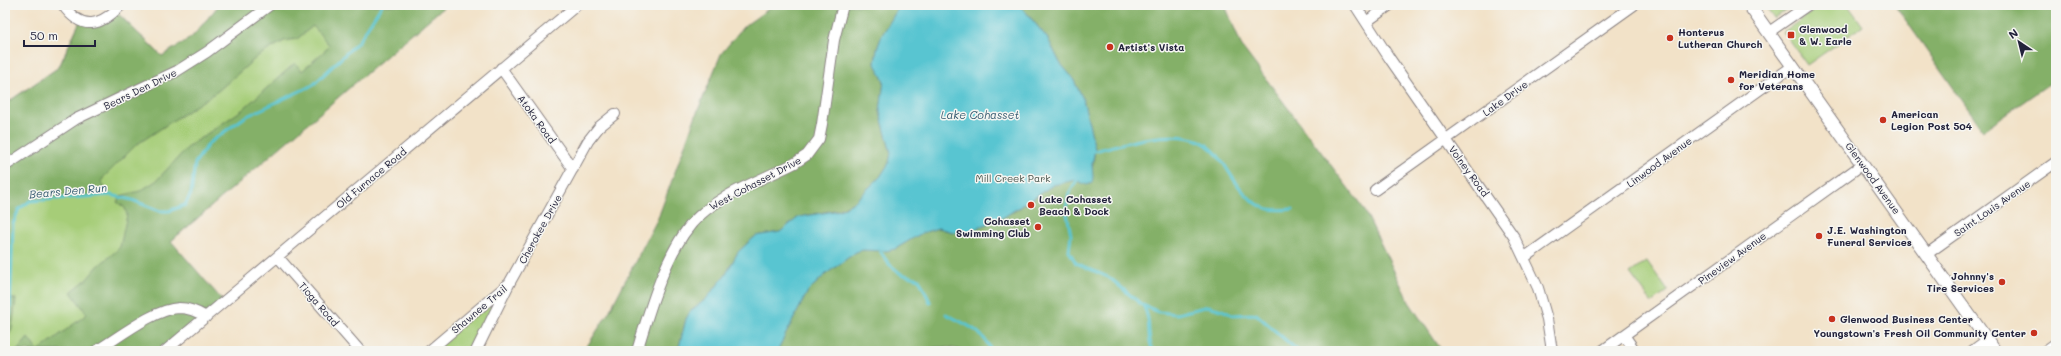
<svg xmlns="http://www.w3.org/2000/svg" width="2061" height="356" font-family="Mali,sans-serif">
<rect width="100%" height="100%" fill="#f6f6f2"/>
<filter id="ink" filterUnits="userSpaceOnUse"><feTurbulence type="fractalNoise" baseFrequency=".025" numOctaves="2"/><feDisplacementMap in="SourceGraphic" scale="8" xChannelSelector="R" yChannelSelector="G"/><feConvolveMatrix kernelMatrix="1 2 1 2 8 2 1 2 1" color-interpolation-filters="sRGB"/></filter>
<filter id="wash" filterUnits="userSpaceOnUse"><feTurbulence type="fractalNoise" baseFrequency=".012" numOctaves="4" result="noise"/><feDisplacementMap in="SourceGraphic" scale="16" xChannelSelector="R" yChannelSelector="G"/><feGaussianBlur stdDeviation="0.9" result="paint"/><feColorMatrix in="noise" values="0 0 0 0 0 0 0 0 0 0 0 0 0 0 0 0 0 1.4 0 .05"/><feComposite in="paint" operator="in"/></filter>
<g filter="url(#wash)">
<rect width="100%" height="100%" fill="#f2e2c8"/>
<!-- green -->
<path fill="#a6cd78" stroke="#64785a" d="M219,5H444L171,241L165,351H5V104L59,67L80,21L86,23L115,11L162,56L192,37Z
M1764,5H1793L1774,19Z
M1822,5H1848L1863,26L1807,65L1783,32Z
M1647,261L1668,291L1652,303L1630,273Z
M510,282L476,351H429Z"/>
<!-- forest -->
<path fill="#84b068" stroke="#536952" d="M219,5H446L171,241L224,302L165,351H38L87,314L71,292L87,279L98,266L115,252L120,247L127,215L125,208L117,202L120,196L140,191L156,181L189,146L242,110L295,63L302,71L330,46L313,26L297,39L284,41L258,56L218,91L136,145L103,178L102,183L109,195L30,201L19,209L13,224L11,299H16L12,328L5,344V104L59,67L80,21L86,23L115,11L162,56L192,37Z
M774,5H900L882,35L877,49L875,63L884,81L880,112L891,154L889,163L880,177L854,202L840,209L799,217L780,232L756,236L750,241L738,252L725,276L706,299L690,312L686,319L678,351H584L609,312L658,218L696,115L721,54L743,27Z
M1020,5H1225L1242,47L1364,209L1409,302L1442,351H966C952,348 936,344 923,351H777L808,291L826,274L856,252L863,250L885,251L895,249L922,233L938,228L953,232L974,229L1015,211L1053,185L1069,180L1080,181L1085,184L1092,170L1095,149L1083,99L1072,77L1060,63L1048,39Z
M1895,5H2056V79L1983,130Z
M28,338L38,351H17Z"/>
<!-- water -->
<path fill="#59c5d1" stroke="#3e7486" d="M900,5H1020L1048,39L1060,63L1072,77L1083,99L1095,149L1092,164L1093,177L1092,183L1087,185L1075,180L1053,185L1004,217L967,232H953L938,228L922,233L895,249L885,251L863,250L856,252L826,274L808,291L777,351H678L686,319L690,312L706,299L725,276L738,252L750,241L756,236L780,232L799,217L840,210L854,202L880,177L889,163L891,153L880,112L884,81L875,64L877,49L882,35Z"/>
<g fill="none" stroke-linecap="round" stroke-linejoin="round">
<!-- stream -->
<path stroke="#59c5d1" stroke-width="3" d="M1095,151C1123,143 1172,129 1200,141C1211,146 1217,154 1224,164C1233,179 1246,200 1263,207C1271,211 1284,210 1293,209
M1077,180L1069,193L1066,208L1071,235L1069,251L1076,263L1110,278L1142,305L1159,312L1177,314L1208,306L1222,310L1232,315L1256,314L1298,351
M880,251L889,264L901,274L919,279L930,302
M1143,305C1153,323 1145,334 1153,351
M946,314C964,324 984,330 991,351
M5,328L10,314L13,224L19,209L30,201L111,195L132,200L160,211H169L185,205L191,194L195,163L209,143L245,117L313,85L358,42L382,5"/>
</g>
</g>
<g filter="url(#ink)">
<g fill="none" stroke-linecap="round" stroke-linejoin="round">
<defs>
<path id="minor" d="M63,5C82,32 101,26 121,5
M1355,5L1390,59L1514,237L1538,288L1547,319L1552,351
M1366,22L1390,5
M1769,32L1808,5
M501,68L573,169
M5,166L76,119L177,71L207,52L270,5
M1375,190L1634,5
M1927,254L2056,162
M278,257L360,351
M1525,257L1793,66
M1624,335L1635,351
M96,351C118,338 154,309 179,308C189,308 198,312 206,317
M165,351L577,5
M429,351L507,285
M476,351L510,282L588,141L599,127L615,114
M637,351C649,311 668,244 699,216C725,192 764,179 795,163L807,155L819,139L822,124L834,40L843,5
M1602,351L1863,164
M1972,351L1987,340
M2045,351L2056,343"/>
<path id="major" d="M1749,5L1995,351"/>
</defs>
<!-- minor casing -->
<use href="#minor" stroke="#8a8282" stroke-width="12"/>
<!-- major casing -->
<use href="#major" stroke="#8a8282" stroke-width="14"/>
<!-- minor -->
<use href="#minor" stroke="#fff" stroke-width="10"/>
<!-- major -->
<use href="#major" stroke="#fff" stroke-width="12"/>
</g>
</g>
<!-- markers -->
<g fill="#c8321e" stroke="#f6f6f2" stroke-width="1.5">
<rect x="1787" y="31" width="8" height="8" rx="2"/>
<circle cx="1670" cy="38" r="4"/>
<circle cx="1110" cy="47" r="4"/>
<circle cx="1731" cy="80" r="4"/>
<circle cx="1883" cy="120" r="4"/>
<circle cx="1031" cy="205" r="4"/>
<circle cx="1038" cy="227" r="4"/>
<circle cx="1819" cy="236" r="4"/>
<circle cx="2002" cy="282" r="4"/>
<circle cx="1832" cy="319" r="4"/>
<circle cx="2034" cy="333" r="4"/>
</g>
<g text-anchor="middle" stroke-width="3" stroke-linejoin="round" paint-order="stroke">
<!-- poi labels -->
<g font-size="10" font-weight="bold" fill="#22223b" stroke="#f6f6f2" text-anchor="start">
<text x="1799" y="33">Glenwood<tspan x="1799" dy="12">&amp; W. Earle</tspan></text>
<text x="1678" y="36">Honterus<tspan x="1678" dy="12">Lutheran Church</tspan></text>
<text x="1118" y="51">Artist's Vista</text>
<text x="1739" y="78">Meridian Home<tspan x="1739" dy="12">for Veterans</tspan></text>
<text x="1891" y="118">American<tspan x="1891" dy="12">Legion Post 504</tspan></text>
<text x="1039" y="203">Lake Cohasset<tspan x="1039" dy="12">Beach &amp; Dock</tspan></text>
<text x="1030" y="225" text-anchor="end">Cohasset<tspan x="1030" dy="12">Swimming Club</tspan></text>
<text x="1827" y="234">J.E. Washington<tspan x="1827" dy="12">Funeral Services</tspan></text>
<text x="1994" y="280" text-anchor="end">Johnny's<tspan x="1994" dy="12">Tire Services</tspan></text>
<text x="1840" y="323">Glenwood Business Center</text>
<text x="2026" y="337" text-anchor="end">Youngstown's Fresh Oil Community Center</text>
</g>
<!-- street labels -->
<g font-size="10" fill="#22223b" stroke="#f6f6f2">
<text transform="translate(140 89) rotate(-26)" y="4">Bears Den Drive</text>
<text transform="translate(1505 98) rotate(-36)" y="4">Lake Drive</text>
<text transform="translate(537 119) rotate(54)" y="4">Atoka Road</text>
<text transform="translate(1659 162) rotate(-36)" y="4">Linwood Avenue</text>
<text transform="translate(1469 171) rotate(54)" y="4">Volney Road</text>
<text transform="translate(371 178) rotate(-40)" y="4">Old Furnace Road</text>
<text transform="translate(1873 178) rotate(54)" y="4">Glenwood Avenue</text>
<text transform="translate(755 183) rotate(-28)" y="4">West Cohasset Drive</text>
<text transform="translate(1992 208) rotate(-35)" y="4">Saint Louis Avenue</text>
<text transform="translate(540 229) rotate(-61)" y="4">Cherokee Drive</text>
<text transform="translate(1732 258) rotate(-36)" y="4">Pineview Avenue</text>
<text transform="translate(319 304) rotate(49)" y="4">Tioga Road</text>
<text transform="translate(479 309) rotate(-40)" y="4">Shawnee Trail</text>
</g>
<!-- park labels -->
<g font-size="10" fill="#4a554d" stroke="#f6f6f2">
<text x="1013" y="182">Mill Creek Park</text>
</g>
<!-- water labels -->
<g font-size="11" font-style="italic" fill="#355b70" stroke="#f6f6f2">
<text x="980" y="119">Lake Cohasset</text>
<text transform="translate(68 191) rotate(-5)" y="4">Bears Den Run</text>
</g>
</g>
<!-- margin -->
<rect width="2061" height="356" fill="none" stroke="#f6f6f2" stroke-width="20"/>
<!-- north arrow -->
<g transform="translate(2019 42) rotate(325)" stroke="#f6f6f2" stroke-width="3" paint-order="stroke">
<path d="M0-3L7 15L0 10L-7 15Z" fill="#22223b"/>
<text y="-6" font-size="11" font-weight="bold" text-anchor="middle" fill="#22223b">N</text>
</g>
<!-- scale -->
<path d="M24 40v6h71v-6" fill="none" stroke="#22223b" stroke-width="2"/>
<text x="30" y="40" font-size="12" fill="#22223b" stroke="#f6f6f2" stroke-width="3" paint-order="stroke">50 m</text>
</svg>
